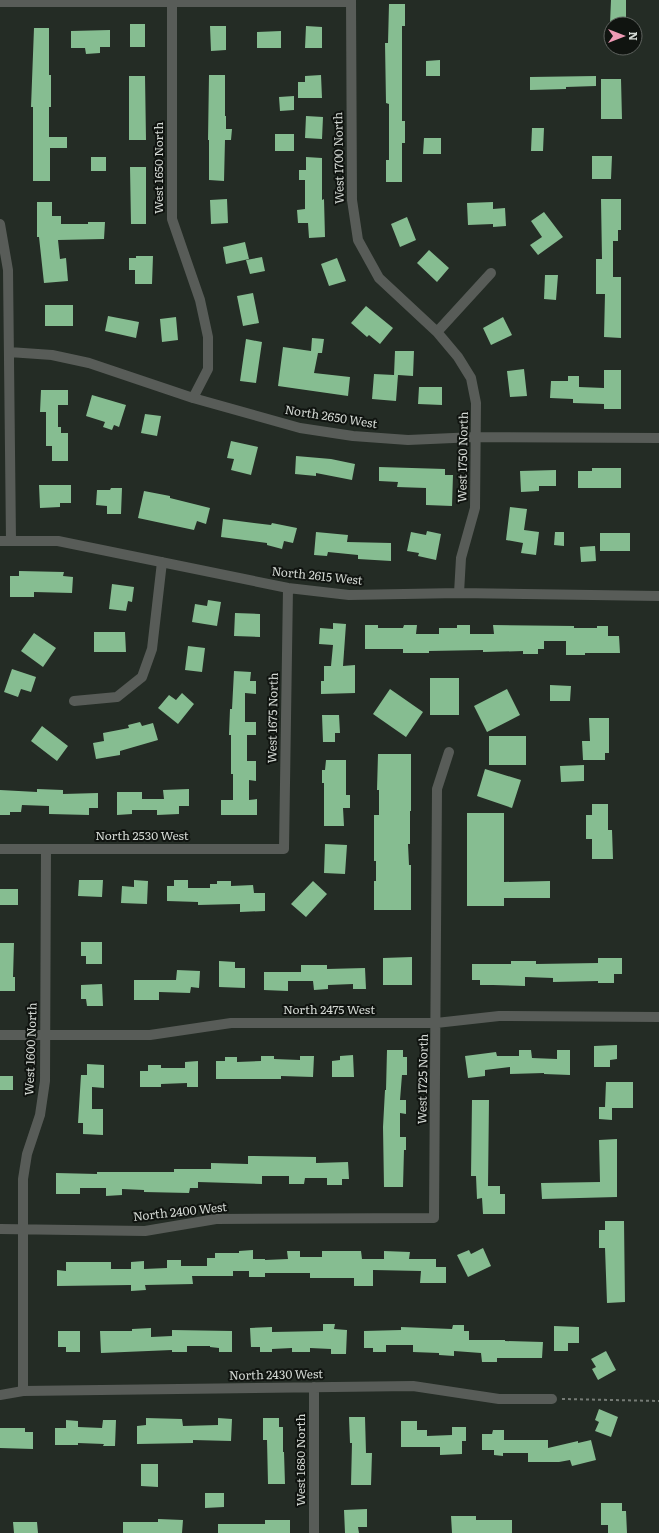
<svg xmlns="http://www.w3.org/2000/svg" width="659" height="1533" font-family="Literata,serif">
<rect width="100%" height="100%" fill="#242c25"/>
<!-- building -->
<path fill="#86bd91" d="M611,0H626V24H610Z
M389,4H405V26H402V121H405V143H402V182H386V160H389V104L386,103L385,43H388Z
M130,24H145V47H130Z
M210,26H226V50L211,51Z
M306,26L322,27V48H305Z
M34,28H49V75H51V107H49V137H67V148H50V181H33V107H31Z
M110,30V47H100V53L86,54L85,48H71V31Z
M281,31V48H257V32Z
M440,60V76H426V61Z
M209,75H225V116H226V129H232L231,140H225L224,181L209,180V140H208Z
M321,75L322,98H298V82H305V76Z
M129,76H145L146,140H129Z
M596,76V86L566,87V89L530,90V77Z
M601,79H621L622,119H601Z
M294,96V110L280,111L279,97Z
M306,116L323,117L322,139L305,138Z
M532,128H544L543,151H531Z
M275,134H294V151H275Z
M424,138H441V154H423Z
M592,156H612L611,179H592Z
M91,157H106V171H91Z
M306,157L322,158V200L324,199L325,237L309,238L308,223H298L297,210L305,209V180H299V170H306Z
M130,167H146V224H131Z
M227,199L228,223L211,224L210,200Z
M601,199H621V230H618V241H613V277H621V338L604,337L605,294H596V259H602Z
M37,202H52V216H61V224H88V222H105L104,239L58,240L60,259L66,258L68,281L44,283L39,237H37Z
M493,202V209L505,208L506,226L493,227V224L468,225L467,203Z
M544,212L563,237L538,255L530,245L542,237L531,221Z
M407,217L416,240L400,247L391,224Z
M245,242L249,259L226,264L223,247Z
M429,250L449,268L437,282L417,263Z
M136,256H153L152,284H135V270H129V258H136Z
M262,257L265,271L250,274L246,260Z
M337,258L346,281L329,286L321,264Z
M545,275H558L556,300L544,299Z
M253,293L259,323L243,326L237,296Z
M45,305H73V326H45Z
M366,306L393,328L380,344L369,335L367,337L351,323Z
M108,316L139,322L136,338L105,331Z
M176,317L178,340L162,342L160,319Z
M503,317L512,335L491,345L483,328Z
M312,338L324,339L322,353H318L314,373L350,377L348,396L278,386L283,347L311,351Z
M246,339L262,342L256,383L240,381Z
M395,351H414L413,376L398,375L396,401L372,399L374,374L394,375Z
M524,369L527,396L510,397L507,371Z
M604,370H621V409H604V404L573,403V399L550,398L551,381H568V376H579V387L604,388Z
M419,387H442V405L418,404Z
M41,390H68V405H58V427H61V433H68V461H52V446H46V412H40Z
M92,395L126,405L119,427L114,425L112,430L103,427L105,422L86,416Z
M145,414L161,416L157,436L141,433Z
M231,441L258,447L251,475L231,470L234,459L227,458Z
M296,456L331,459L355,464L352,480L316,473V476L295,474Z
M379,467L445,469V475H453L452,506L426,505V488L397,487L398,482L379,481Z
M592,468H621V488H578V471H592Z
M556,470V486H539V491L521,492L520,471Z
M39,485H71V503H60V507L40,508Z
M111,488H122L121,514H107V506L96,505L97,490H110Z
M144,491L170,496V498L210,508L206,524L197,521L194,530L138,518Z
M510,507L527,509L524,530L539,532L536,555L521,553L523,543L506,540Z
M223,519L271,525L272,523L297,528L293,543L284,541L282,549L267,545V543L221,537Z
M427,531L441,534L436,560L418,556L419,553L407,551L411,532L426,535Z
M316,532L348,535L347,542L391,543V561L358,559V555L328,552L327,556L314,555Z
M555,532H564V546L554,545Z
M600,533H630V551H600Z
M595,546L596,561L581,562L580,547Z
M19,571L64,572L63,576L73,577L72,593L34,592V597H10V576H19Z
M112,584L134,587L132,602L128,601L126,611L109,609Z
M208,600L221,602L217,626L192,622L195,604L207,606Z
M235,613L260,614V637L234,636Z
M333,623L346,624L343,666L355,665V693L321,694V681H324V666H331L333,645L319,644L320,628L333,629Z
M365,625H378V628H403L404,625H417L416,634H439V628H457V625H470V634H494L493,625L574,626V628H597V626H608V636H619L620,653H585V655H566V641H544V649H538V654H523V651L483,652V650L429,651V653H403V649H365Z
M94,632H125L126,652H94Z
M34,633L56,648L43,667L21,651Z
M188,646L205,648L202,672L185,670Z
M12,669L36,677L31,692L21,689L18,697L4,692Z
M234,671L251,672L250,681H256V694L245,693V722H256V735H247V761H256V781L249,780V800L257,799V815H221V800H233V774H231V735H229L230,709H232Z
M430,678H459V715H430Z
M550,685L571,686L570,701H550Z
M390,689L423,712L406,737L373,714Z
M507,689L520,715L487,732L474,706Z
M182,693L194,704L178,724L158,708L169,695L176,700Z
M322,715H339L340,733H335V742H323Z
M589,718H609V753H605V760H583L582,741H590Z
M140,722L142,726L153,723L158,740L120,751V755L96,759L93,743L104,741L103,733L129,728L128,725Z
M42,726L68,746L57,761L31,741Z
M489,736H526V765H489Z
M378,754H411V811H410V844H408L409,865H411V910H374V881H376V861H374V815H379V790H377Z
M326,760H346V795H350V808H343L344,826H324V783H322V770H325Z
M584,765V781L561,782L560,766Z
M485,769L521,780L512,808L477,796Z
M37,789L63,790V794L98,793V808H89V815L49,814V806L22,805L21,812H10V815H0V790L37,792Z
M189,789V806H179V814L157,815V810H132V814L117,815V792H142V799H164L163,790Z
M592,804H608V830H612L613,859H592V839H586V815H592Z
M467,813H504V882L550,881V898H504V906H467Z
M325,844L347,845L345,874L324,873Z
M79,880H103L102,897L78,896Z
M134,880L148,881L147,904L121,903L122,886L134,887Z
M174,880H188V888H210V884H217V881H231V886L253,885L254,893H265V911L240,912V904L198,905V902L167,901V886H174Z
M313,881L327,894L306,917L291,904Z
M0,889H18V905H0Z
M81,942H102V964H86V956H81Z
M0,943H14L13,977H15V991H0Z
M412,957V985H383V958Z
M598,958H622V974H614V983H598V981L553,982V978L525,977V986L493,985H480V980H472V964H511V961H536V964L598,963Z
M219,961L235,962V968H245V988L219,987Z
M301,965H327V969L365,968L366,989H353V984L328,985V989L314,990L313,981H288V991L264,990V972H301Z
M177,970L200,971L199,988L191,987L190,993L159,992V1000H134V980H176Z
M102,984L103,1006H87L86,999H81V985Z
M617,1045V1059L610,1060V1067H594V1046Z
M387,1050H403V1057H407V1075H402L400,1100H406V1114L400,1113V1137H406V1150H404L403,1187H384L383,1127L385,1090H386Z
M519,1050H531L532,1058L557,1059V1050H570V1075L544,1074V1073L510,1074V1067L485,1070V1076L468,1078L465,1056L496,1052L497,1056H519Z
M353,1055L354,1077H332V1061L340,1060V1056Z
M261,1056H274V1059L300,1060V1056H314L313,1077L281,1076V1079H216V1061H225V1057H237V1062L261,1061Z
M198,1061V1087H187V1083L161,1084V1087H140V1071H148V1065H161V1068H185V1062Z
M87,1064L104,1065V1088L92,1087V1109H103V1135L83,1134V1123H78L81,1075H87Z
M0,1076H13V1090H0Z
M606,1082H633V1108H612V1120L599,1119V1107H605Z
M472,1100H489L488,1186H500V1194H505V1214H483L482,1198L477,1199L476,1176H471Z
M617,1139V1197L542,1199L541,1183L600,1182L599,1140Z
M248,1156L316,1157V1163L348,1162L349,1179H342V1185H327V1178H305L304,1184H289V1176H262V1184L198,1182V1188H190L189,1193L144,1192V1190L122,1189V1195L106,1196V1188H80V1194H56V1173L97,1174V1172H174V1169H211V1163L248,1164Z
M605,1221H624L625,1302L607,1303L605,1248H599V1230H605Z
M483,1248L491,1266L468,1277L457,1255L469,1250L471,1254Z
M253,1250V1259H265V1260L288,1259L287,1251H300V1257H322V1251H361L362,1259H384V1251L410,1252L409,1259H436V1267H446V1283H420L421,1271L373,1270V1286H354V1278H310V1273H265V1277H249V1271H233V1276H192L193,1284L145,1285L146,1290L131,1291V1285L57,1286V1270L66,1271V1262H111V1269H131V1262L144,1261V1269L167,1268V1260H181V1266H207V1258H215V1253H239V1251Z
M323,1324H335L334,1329L347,1330L346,1354H331V1349L310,1348V1352H292V1348L272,1349V1352H260V1347H251L250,1328L272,1327V1332L323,1331Z
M453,1325H464V1331H469V1340H505V1341L543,1342L542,1358H497V1362H482L481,1353L454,1351V1356L439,1355V1353L413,1352V1345H386V1352H373V1348H364V1331L401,1330V1327L452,1329Z
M554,1326L579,1327V1343H568V1351H554Z
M151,1328V1337L172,1336V1330L232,1331V1352H219V1348L210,1347V1346H187V1352H172V1350L101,1353L100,1331H132V1329Z
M58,1331H80V1352H66V1347H58Z
M606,1351L616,1370L598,1380L592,1369L596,1367L591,1359Z
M599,1409L618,1417L611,1437L595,1431L599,1422L595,1420Z
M349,1417H365L366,1453H372L371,1485H351L352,1443H350Z
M146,1418L182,1419L183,1426L218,1425V1418L232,1419L231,1441L193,1440V1443L137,1444V1426L146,1425Z
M263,1418H279V1427H283V1452H284L285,1484H268L267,1440H263Z
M66,1420L78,1421V1427L102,1428L103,1420H116L115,1446H103L104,1444L78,1443V1445H55V1428H66Z
M401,1421H417V1430H427V1436L452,1435V1427H466V1441H462V1454L440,1455V1447H401Z
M0,1428H25V1432H33V1449L0,1448Z
M493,1430H504V1440H548V1448L578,1441V1443L591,1440L596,1460L572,1466L570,1460L559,1462H528V1453H503V1456L494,1455V1450H482V1434H492Z
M141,1464H158V1487L141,1486Z
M205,1493H224V1507L205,1508Z
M601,1503H622V1511H626L627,1533H608V1525H601Z
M367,1509V1527H358L359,1533H345L344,1510Z
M451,1516H476V1520H512V1533H452Z
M158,1519L183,1520L182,1533H123V1522H158Z
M265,1520H290V1533H218V1524H265Z
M13,1522H37L38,1533H14Z"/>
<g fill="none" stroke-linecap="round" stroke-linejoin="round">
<!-- path -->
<path stroke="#757b75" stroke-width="2" stroke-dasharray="3 3" stroke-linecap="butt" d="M562,1399L659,1401"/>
<!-- minor -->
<path stroke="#585c58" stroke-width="10" d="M351,0L352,200L358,240L379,278L437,332L458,357L471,378L476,403L475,508L461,558L459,593
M0,2H351
M172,2V219L200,300L208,337V369L193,398
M0,224L8,270L11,541
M437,332L491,273
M9,352L52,355L89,363L193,398L300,428L353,436L408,440L476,437L659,438
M0,541H58L288,588L349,595L459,593L659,596
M74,701L117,697L142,677L152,649L162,562
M0,849H284L288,588
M0,1035H150L231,1023H436L499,1016L659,1017
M0,1229L145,1231L216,1219L434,1218L437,789L449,752
M314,1387V1533
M23,1391V1179L27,1154L40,1115L45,1081L46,849
M0,1395L23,1391L413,1386L499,1399H552"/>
</g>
<g text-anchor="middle" stroke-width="4" stroke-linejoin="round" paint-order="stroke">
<!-- street labels -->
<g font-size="12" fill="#d3d8d3" stroke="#101410">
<text transform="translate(339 158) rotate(-91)" y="4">West 1700 North</text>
<text transform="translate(159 168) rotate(-90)" y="4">West 1650 North</text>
<text transform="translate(331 417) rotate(9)" y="4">North 2650 West</text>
<text transform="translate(463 457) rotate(-89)" y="4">West 1750 North</text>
<text transform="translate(317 576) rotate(6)" y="4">North 2615 West</text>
<text transform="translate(273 718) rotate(-89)" y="4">West 1675 North</text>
<text x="142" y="840">North 2530 West</text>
<text x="329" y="1014">North 2475 West</text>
<text transform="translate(31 1049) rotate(-88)" y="4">West 1600 North</text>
<text transform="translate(423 1079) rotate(-89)" y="4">West 1725 North</text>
<text transform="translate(180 1212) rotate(-6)" y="4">North 2400 West</text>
<text transform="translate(276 1375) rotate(-1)" y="4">North 2430 West</text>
<text transform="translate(301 1460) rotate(-90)" y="4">West 1680 North</text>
</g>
</g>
<!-- north arrow -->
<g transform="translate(623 36) rotate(90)"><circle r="19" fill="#101410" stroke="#5e625e"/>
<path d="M0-3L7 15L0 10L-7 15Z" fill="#f09ab5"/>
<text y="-6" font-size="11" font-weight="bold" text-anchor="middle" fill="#d3d8d3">N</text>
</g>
</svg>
